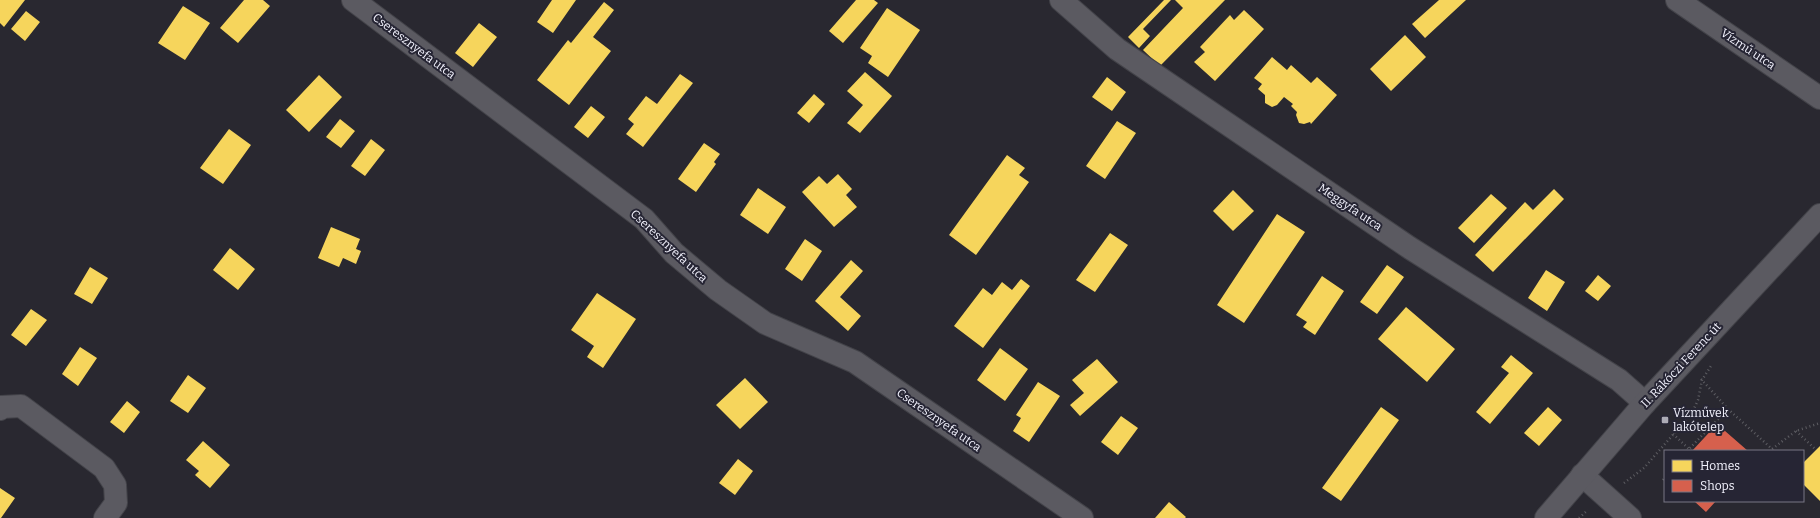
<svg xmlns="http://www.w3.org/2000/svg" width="1820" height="518" font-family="Bitter,serif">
<rect width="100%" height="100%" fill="#292830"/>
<!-- homes -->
<path fill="#f6d55c" d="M0,0H25L4,27L0,23Z
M244,0H263L270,6L238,43L220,28Z
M552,0H576L553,33L537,22Z
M856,0H874L878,3L843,43L829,31Z
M1164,0H1171L1143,29L1150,36L1139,48L1128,37Z
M1175,0H1225L1160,66L1143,50L1183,8Z
M1439,0H1466L1425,38L1412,24Z
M604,2L614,10L593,37L611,51L569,105L537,80L568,40L571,43Z
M183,6L210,23L185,60L158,43Z
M887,8L920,30L888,77L868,63L872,56L860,48Z
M1244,10L1264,29L1215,81L1194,62L1205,52L1200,47L1230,15L1234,20Z
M26,11L40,22L25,41L11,29Z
M479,23L497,37L473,67L455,53Z
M1405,35L1426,57L1391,91L1370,69Z
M1272,57L1287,70L1291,65L1311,83L1317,77L1337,95L1311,124L1310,122L1304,124L1299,123L1296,115L1297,112L1291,106L1293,104L1284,97L1277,105L1272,107L1265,103V95L1258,89L1262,84L1254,78Z
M865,72L892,96L860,133L847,123L863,105L847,91Z
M680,74L693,83L643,147L626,134L634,124L628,119L646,96L657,104Z
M319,75L342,97L309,132L286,110Z
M1107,77L1126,92L1112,111L1092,97Z
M814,94L825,104L809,123L797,113Z
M591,106L605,117L588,138L574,127Z
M340,119L355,131L341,148L326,137Z
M1117,121L1136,133L1105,179L1086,166Z
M229,129L251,145L223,184L200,168Z
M371,139L385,150L365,176L351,166Z
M704,143L720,154L714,162L716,164L696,192L678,179Z
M1007,155L1025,168L1019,175L1029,182L976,255L949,235Z
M838,174L852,189L846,195L857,207L834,227L802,192L819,176L827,184Z
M758,188L786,207L768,234L740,215Z
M1554,189L1564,199L1493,272L1475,255L1525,202L1533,210Z
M1233,190L1254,211L1233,231L1213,211Z
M1491,194L1507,208L1474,243L1458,228Z
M1277,214L1305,232L1244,323L1217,305Z
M331,227L360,239L356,249L361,251L356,264L343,258L339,267L318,258Z
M1110,233L1128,245L1095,292L1076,280Z
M805,239L822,251L802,281L785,269Z
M230,248L255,269L238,290L213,270Z
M851,260L863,271L840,297L861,316L848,331L815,301Z
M1387,265L1404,277L1377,314L1360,302Z
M90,267L108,278L92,304L74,294Z
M1546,270L1565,282L1547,311L1528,298Z
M1598,275L1611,286L1598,301L1585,291Z
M1322,276L1344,291L1315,335L1303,327L1307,322L1296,315Z
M1021,279L1030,286L983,348L954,326L983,288L992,295L1002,282L1012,290Z
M597,293L636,319L603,368L587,357L594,346L571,330Z
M1406,307L1455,349L1427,382L1378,339Z
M31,309L47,320L26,346L11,335Z
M80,347L97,358L78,386L62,374Z
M1000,348L1028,369L1005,401L977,380Z
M1511,355L1533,373L1490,424L1476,412L1509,373L1501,367Z
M1097,359L1118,382L1080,416L1070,405L1084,393L1072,380Z
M188,375L206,388L188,413L170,401Z
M745,378L768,402L740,429L716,405Z
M1038,382L1060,396L1029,442L1013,431L1021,418L1016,415Z
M127,401L140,412L124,433L110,422Z
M1381,407L1399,420L1341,501L1322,488Z
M1548,407L1562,420L1539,446L1524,433Z
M1121,416L1138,428L1118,455L1101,442Z
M203,441L230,465L210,488L195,475L199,471L186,460Z
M1820,446V501L1803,484V463Z
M738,459L753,471L735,495L719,483Z
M0,488L15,498L1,518H0Z
M1169,502L1186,517L1185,518H1155Z"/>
<!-- shops -->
<path fill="#d6604d" d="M1717,424L1748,451H1692Z
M1694,501H1716L1706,512Z"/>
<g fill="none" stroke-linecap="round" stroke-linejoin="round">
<defs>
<path id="street" d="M353,0L644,219L674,253L718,290L765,323L855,362L1082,518
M1061,0L1117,49L1410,248L1619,380L1645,403
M1677,0L1820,98
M0,409L1,407L21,406L104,468L115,485L116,503L105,518
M1582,475L1630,518"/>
<path id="secondary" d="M1546,518L1645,403L1820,215"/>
</defs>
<!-- street casing -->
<use href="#street" stroke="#434349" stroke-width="24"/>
<!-- secondary casing -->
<use href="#secondary" stroke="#434349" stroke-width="24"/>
<!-- path -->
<path stroke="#5e5e63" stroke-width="2.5" stroke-dasharray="1 3" stroke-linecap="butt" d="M1701,379L1728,409L1772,449L1796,431L1820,423
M1796,431L1816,450
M1673,434L1691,451
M1687,451L1728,409
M1663,480L1665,477
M1624,483L1644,468L1692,413L1698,400L1702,380L1711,366
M1579,518L1588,510"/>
<!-- street -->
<use href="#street" stroke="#5b5a61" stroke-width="22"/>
<!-- secondary -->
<use href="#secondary" stroke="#5b5a61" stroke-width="22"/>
</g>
<!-- markers -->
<rect fill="#acabb5" stroke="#262534" stroke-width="1.5" x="1661" y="416" width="8" height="8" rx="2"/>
<g text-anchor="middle" stroke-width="4" stroke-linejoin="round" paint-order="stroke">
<!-- street labels -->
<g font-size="12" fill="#f2f2fd" stroke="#262534">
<text transform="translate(414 46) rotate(37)" y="4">Cseresznyefa utca</text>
<text transform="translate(1748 49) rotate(34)" y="4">Vízmű utca</text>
<text transform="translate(1350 207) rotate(34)" y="4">Meggyfa utca</text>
<text transform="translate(669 246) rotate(43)" y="4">Cseresznyefa utca</text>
<text transform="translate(1681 365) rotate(-47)" y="4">II. Rákóczi Ferenc út</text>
<text transform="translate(939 420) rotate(35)" y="4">Cseresznyefa utca</text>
</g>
<!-- poi labels -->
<g font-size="12" fill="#f2f2fd" stroke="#262534" text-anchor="start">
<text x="1673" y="417">Vízművek<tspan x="1673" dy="14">lakótelep</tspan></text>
</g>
</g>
<!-- legend -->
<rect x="1664" y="450" width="140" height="52" fill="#262534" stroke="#787784"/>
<rect x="1672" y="460" width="20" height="12" fill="#f6d55c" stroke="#787784"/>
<text x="1700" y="470" font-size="12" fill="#f2f2fd">Homes</text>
<rect x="1672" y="480" width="20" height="12" fill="#d6604d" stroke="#787784"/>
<text x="1700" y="490" font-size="12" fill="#f2f2fd">Shops</text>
</svg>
